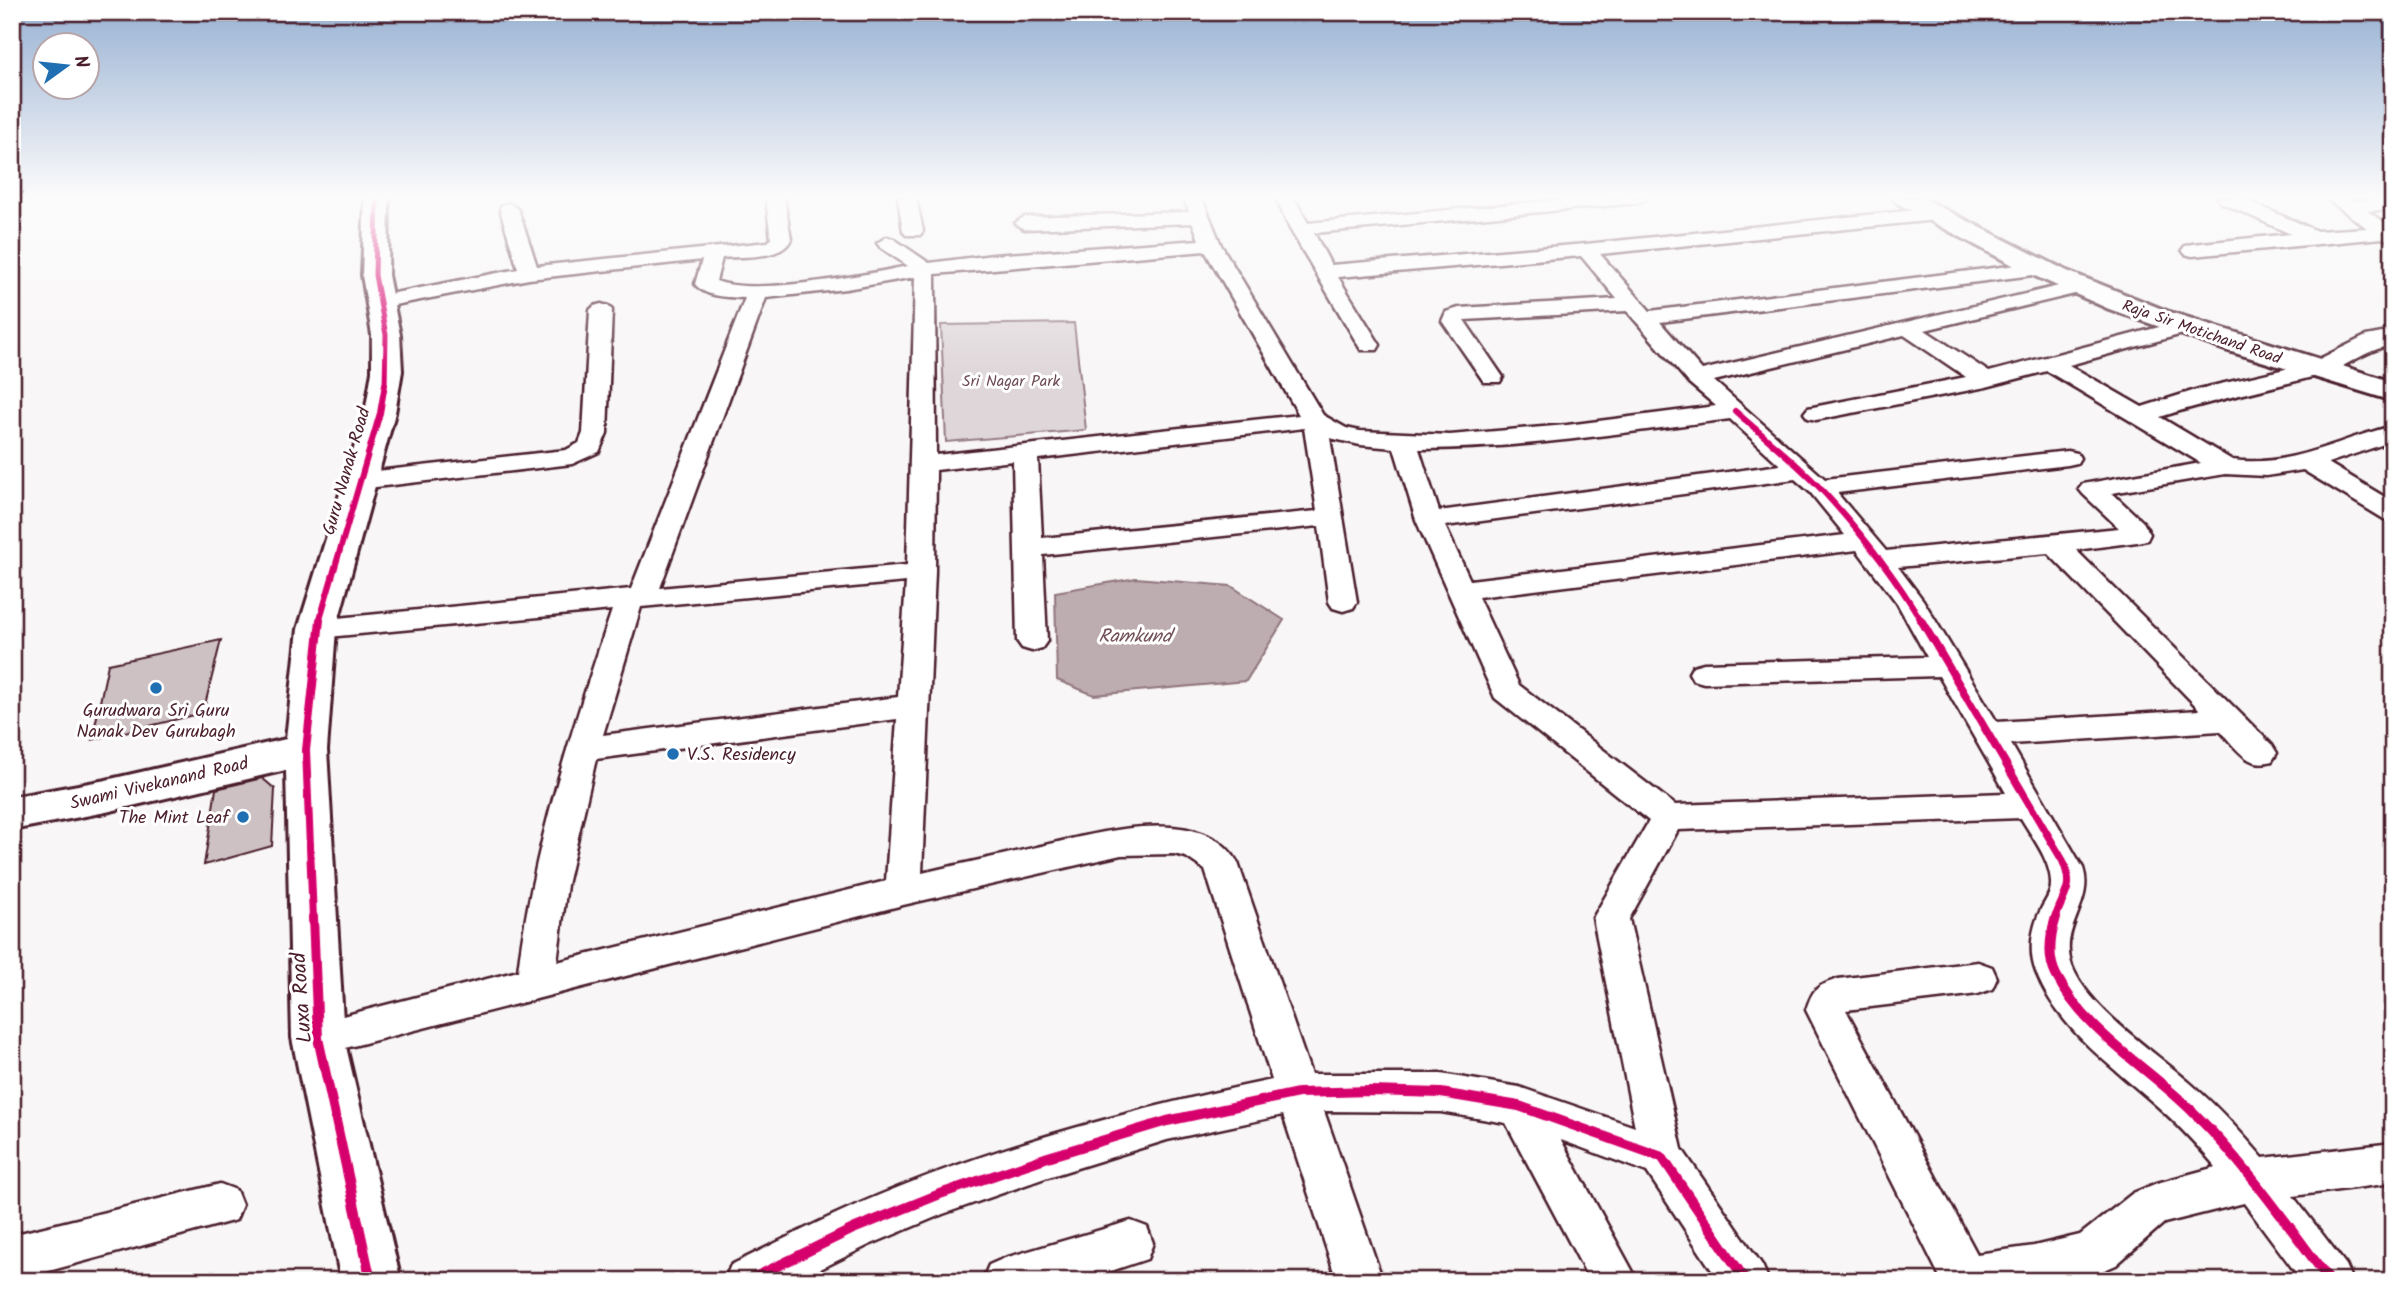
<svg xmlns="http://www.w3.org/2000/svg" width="2405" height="1293" font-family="Kalam,sans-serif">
<rect width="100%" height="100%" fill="#f8f6f7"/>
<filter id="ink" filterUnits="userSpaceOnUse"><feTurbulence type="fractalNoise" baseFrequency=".0143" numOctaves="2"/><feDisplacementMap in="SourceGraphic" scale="14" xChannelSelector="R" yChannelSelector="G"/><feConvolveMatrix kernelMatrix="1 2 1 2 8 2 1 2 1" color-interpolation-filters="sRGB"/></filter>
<g filter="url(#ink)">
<!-- green -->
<path fill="#ded6d9" stroke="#947a82" stroke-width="2" d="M1074,323L1086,430L946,442L941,325Z"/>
<!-- water -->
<path fill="#bdadb0" stroke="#8f747b" stroke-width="2" d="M1136,578L1231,586L1284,620L1246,681L1094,695L1057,680L1055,592Z"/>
<!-- building -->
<path fill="#cdc1c4" stroke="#4a1f2b" stroke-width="2" d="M221,640L203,713L92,740L108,664Z
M262,778L275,789L272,846L204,865L216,789Z"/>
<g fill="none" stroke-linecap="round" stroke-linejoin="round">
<defs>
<path id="street" d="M766,198H784L791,239C782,260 742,256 722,258L716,281C755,296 864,275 908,266L880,247L877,243L887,237L894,239L929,263L993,255L1199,240L1193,223L1024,229L1015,223L1024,217L1189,212L1184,198H1202L1221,245L1323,415L1346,428L1360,431L1450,435L1567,425L1716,406L1689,383L1627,311L1464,320L1503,377L1500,382H1484L1442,321L1446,312L1459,308L1617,299L1581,256L1338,277L1380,345L1377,350H1361L1290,229L1276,198H1294L1308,223L1580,198H1647L1638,203L1314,233L1331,265L1586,244L1935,208L1944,214L1935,220L1600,254L1650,311L2041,262L2048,264L2051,268L2048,272L2041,274L1660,322L1702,370L2080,281L2087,283L2090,287L2087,291L1925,330L1989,372L2182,321L2190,322L2193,327L2190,332L2069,365L2142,407L2199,389L2311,363L2366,336L2393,331V345C2367,349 2347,367 2323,374C2268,389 2213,400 2160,417L2232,460C2290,468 2338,439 2393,426V441L2328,463L2393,502V521L2384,519L2303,470L2266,476L2225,474L2112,493L2143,522L2150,534L2147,540L2137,542L2076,550L2272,745L2277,753L2272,761C2247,769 2236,747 2220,731L2011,744L2083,868C2095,903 2058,928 2072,966C2088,1008 2155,1052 2189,1082C2216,1105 2240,1131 2263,1158L2393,1143V1183L2293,1196L2346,1265L2353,1281H2302L2244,1203L2164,1223L2116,1265L2079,1281H1942L1806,1010C1813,988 1817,986 1838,979L1978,962L1992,967L1997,978L1992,989L1978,994L1846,1010L1977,1254L2034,1246L2080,1235L2133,1193L2157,1183L2216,1167C2197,1145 2178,1124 2156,1105C2112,1066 2058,1029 2036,972C2028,952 2032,928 2041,909C2045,901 2051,894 2051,885C2052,862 2032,837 2021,818L1678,830L1629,919L1682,1149L1762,1265L1769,1281H1719L1647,1172L1561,1140L1638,1281H1590L1506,1123L1441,1112L1324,1111L1383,1281H1337L1283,1115L1167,1140L1048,1177L943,1214L869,1245L796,1281H724L731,1265C766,1248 801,1230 836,1214C974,1151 1124,1111 1272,1080L1205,870L1186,857L1174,854L1121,855L903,905L318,1055L304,1050L298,1038L304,1026L518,971C533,847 572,729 612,610L317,638L307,636L302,629L307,622L317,620L631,589L745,298C729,297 706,298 695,284L702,260L529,279L379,308L372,306L369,302L372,298L379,296L518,269L500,209L502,205L509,203L518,209L537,266L768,242L771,239ZM1205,251L1299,415L936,455L935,274ZM915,277L907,565L660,588L766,298L846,289ZM1904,335L1966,377L1808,408L1804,413L1808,418L1816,420L1986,387L2047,371L2201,463L2083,484L2079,489L2083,494L2119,528L1886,551L1837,493L2068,465L2077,463L2080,458L2077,453L2068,451L1825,479L1714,381ZM1730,419L1780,465L1439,511L1419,449C1523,449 1627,432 1730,419ZM1304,428L1317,511L1042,538L1038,459ZM1330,438L1360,445L1394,448L1416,520L1495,698L1649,821L1593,918L1635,1127L1519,1087L1441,1074H1311L1238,863C1204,800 1090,835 1037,847C999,856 960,864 922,873L935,572L936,470L1013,461L1017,641L1022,648L1032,651L1042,648L1047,641L1043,555L1319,526L1329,602L1333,608L1343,611L1353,608L1357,602ZM1795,479L1810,492L1845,535L1470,580L1445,526ZM1857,550L1897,603L1927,657L1704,663L1693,666L1689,673L1693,680L1704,683L1939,676L2006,793L1675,805L1519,685L1478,597ZM2048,553L2200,710L1997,722L1923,600L1898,567ZM906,582L898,697L603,735L641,607ZM897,719L886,881L557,962L567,885L596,759Z
M898,198H916L923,231L920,235H906L903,231Z
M2217,198H2241L2317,231L2367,228L2326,198H2347L2352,201L2393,198V209L2367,211L2393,228V242L2382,238L2192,256L2185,254L2182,250L2185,246L2192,244L2291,234L2220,202Z
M601,304L608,306L612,310L607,433L599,452L572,464L359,489L350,486L346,481L350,476L359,473L566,450L579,443L583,433L590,310L594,306Z
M220,1184L236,1190L242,1205L236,1220L12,1281V1235Z
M1131,1221L1147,1227L1153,1243L1147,1259L1081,1281H982L989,1265L1005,1258Z"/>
<path id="secondary" d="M365,198H389L388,275L400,335L402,371L395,413L336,629L327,750L344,1038L401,1281H341L292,1038L286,770L106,812L12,830V797L106,780L286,739L298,629L365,413L372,371V335L362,275Z
M1893,198H1922L2067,271L2167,311L2393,382V401L2225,350L2109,309L2026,272L1897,203Z"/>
</defs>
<!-- street casing -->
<use href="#street" stroke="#4a1f2b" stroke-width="5"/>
<!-- secondary casing -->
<use href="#secondary" stroke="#4a1f2b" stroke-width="6"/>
<!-- street -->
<use href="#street" fill="#fff" fill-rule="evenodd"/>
<!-- secondary -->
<use href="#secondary" fill="#fff" fill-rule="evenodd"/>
<defs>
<path id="cycleway-far3" d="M377,198L375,275L386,335L385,386"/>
<path id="cycleway-far2" d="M1735,411C1763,436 1794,460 1820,488C1857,528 1894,574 1922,622
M319,622L380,413L385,384"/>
<path id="cycleway-far1" d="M1921,620L2063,861C2075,890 2063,893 2055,919
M313,919L306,750L320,620"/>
<path id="cycleway" d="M313,917L318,1038L371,1281
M2056,917C2050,936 2047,957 2056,975C2087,1035 2150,1068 2195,1114C2246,1165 2287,1224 2330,1281
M747,1281L853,1229L940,1194L1048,1157L1167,1121L1298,1093L1371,1091L1441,1093L1519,1106L1662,1157L1746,1281"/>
</defs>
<!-- cycleway-far3 casing -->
<use href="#cycleway-far3" stroke="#fff" stroke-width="8"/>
<!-- cycleway-far2 casing -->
<use href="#cycleway-far2" stroke="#fff" stroke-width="10"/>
<!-- cycleway-far1 casing -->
<use href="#cycleway-far1" stroke="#fff" stroke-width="12"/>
<!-- cycleway casing -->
<use href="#cycleway" stroke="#fff" stroke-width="14"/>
<!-- cycleway-far3 -->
<use href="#cycleway-far3" stroke="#d6006c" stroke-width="5"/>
<!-- cycleway-far2 -->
<use href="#cycleway-far2" stroke="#d6006c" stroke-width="6"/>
<!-- cycleway-far1 -->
<use href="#cycleway-far1" stroke="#d6006c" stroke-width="8"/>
<!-- cycleway -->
<use href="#cycleway" stroke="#d6006c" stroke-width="10"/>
</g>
</g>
<!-- sky -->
<linearGradient id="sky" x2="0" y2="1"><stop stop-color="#97b1d2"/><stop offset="0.52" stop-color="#fcfbfb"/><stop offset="1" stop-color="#fcfbfb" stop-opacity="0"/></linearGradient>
<rect width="2405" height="379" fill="url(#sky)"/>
<!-- markers -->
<g fill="#1f6fb2" stroke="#fff" stroke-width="2.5">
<circle cx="156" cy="688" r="7"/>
<circle cx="673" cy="754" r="7"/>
<circle cx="243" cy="817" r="7"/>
</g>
<g text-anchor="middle" stroke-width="6" stroke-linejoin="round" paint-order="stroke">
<!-- far-street labels -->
<g font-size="16" fill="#4a1f2b" stroke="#fff">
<text transform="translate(2202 331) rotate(19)" y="6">Raja Sir Motichand Road</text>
</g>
<!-- far-park labels -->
<g font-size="16" fill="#6f4d56" stroke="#fff">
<text x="1011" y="386">Sri Nagar Park</text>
</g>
<!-- street labels -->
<g font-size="18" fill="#4a1f2b" stroke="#fff">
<text transform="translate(346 471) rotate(-74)" y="6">Guru Nanak Road</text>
<text transform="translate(159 783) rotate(-13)" y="6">Swami Vivekanand Road</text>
</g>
<!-- poi labels -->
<g font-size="18" fill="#4a1f2b" stroke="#fff">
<text x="156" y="716">Gurudwara Sri Guru<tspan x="156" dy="21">Nanak Dev Gurubagh</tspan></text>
<text x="687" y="760" text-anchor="start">V.S. Residency</text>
<text x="229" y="823" text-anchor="end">The Mint Leaf</text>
</g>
<!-- water labels -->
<g font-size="19" font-style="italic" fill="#72515a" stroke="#fff">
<text x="1135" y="642">Ramkund</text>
</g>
<!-- near-street labels -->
<g font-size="21" fill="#4a1f2b" stroke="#fff">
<text transform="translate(301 998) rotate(-94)" y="7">Luxa Road</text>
</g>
</g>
<!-- margin -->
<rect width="2405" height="1293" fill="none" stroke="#fff" stroke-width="42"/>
<rect x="21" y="21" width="2363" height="1251" fill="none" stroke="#4a1f2b" stroke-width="2.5" filter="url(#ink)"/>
<!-- north arrow -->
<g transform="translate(66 66) rotate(75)"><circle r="33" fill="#ffffff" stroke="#b7a5aa" stroke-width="2"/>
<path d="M0-5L12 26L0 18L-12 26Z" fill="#1f6fb2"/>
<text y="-10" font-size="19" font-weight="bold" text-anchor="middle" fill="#4a1f2b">N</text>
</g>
</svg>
